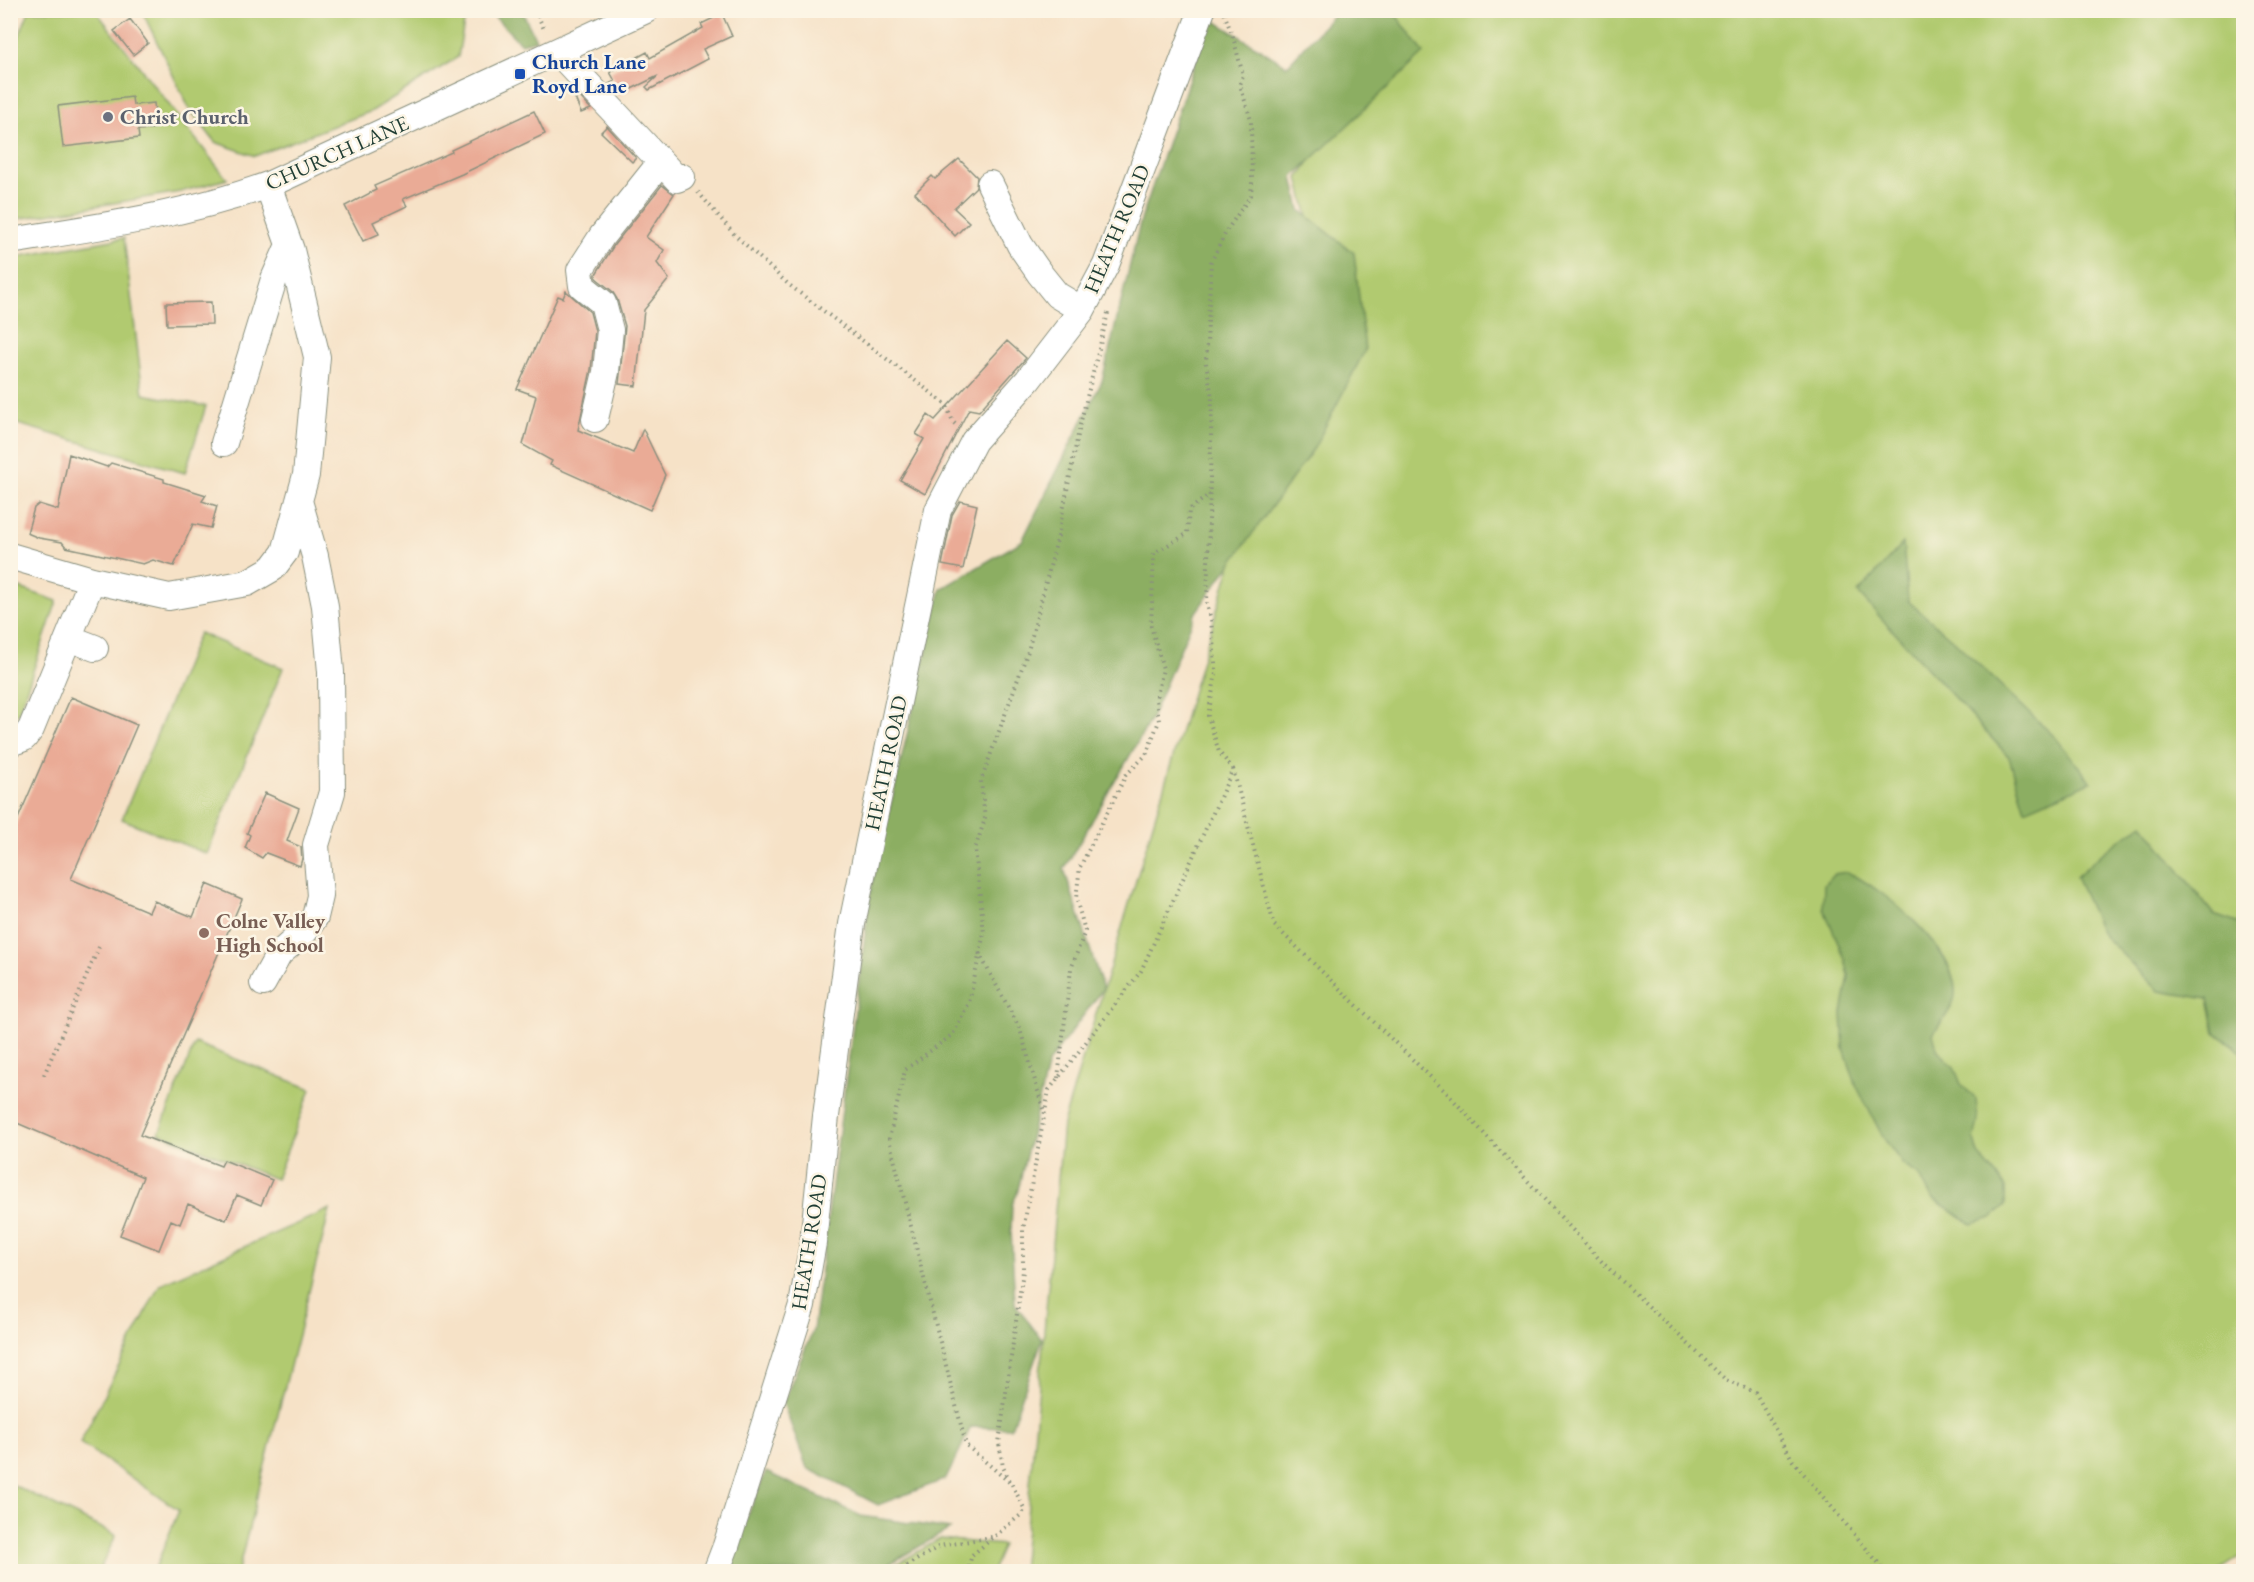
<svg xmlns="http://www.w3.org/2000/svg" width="2254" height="1582" font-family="'EB Garamond',serif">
<rect width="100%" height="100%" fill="#fcf5e5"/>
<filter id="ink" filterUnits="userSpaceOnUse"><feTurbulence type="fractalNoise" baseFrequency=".0167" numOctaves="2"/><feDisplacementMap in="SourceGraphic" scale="12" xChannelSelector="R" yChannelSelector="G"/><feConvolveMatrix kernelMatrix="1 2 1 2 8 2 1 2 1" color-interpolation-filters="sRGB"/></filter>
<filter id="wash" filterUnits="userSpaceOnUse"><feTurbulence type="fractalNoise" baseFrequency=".008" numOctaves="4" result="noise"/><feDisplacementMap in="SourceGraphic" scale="24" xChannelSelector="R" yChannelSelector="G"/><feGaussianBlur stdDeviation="1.35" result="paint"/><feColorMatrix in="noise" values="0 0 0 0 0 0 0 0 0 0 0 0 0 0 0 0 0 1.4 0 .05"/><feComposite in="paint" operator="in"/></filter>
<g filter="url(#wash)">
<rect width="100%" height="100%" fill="#f6e2c7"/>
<!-- green -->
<path fill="#b1ca70" stroke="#688452" stroke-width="1.5" d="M29,11H96L227,179L180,192L11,220V56Z
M142,11H466L458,57L372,111L255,156L215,142L189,108Z
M1392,11H2243V1554L2216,1572H1022L1063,1124L1232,560L1334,319L1298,178L1347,106Z
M124,238L143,394L206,406L185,473L11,422V258Z
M11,585L57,601L18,715L11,712Z
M199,633L283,668L207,854L122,819Z
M195,1043L311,1089L276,1179L159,1133Z
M330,1209L238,1571H154L179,1510L80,1443L160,1284Z
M11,1484L116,1535L99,1571H11Z
M940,1539L1003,1545L992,1571H884Z"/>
<!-- forest -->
<path fill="#8cae62" stroke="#56764b" stroke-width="1.5" d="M489,11H522L536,40L521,44Z
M1337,11H1393L1424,53L1293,177L1300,210L1354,253L1365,350L1314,448L1196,612L1150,721L1064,869L1103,989L1048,1063L1017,1194L1012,1205L1011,1231L1015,1304L1042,1340L1011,1428L971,1427L946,1479L878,1505L807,1468L783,1403L813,1330L871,889L941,589L1022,541L1102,381L1140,223L1210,18L1287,66Z
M1903,543L1908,601L1953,640L2056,738L2091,782L2025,810L2009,757L1858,593Z
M2143,824L2214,915L2243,925V1053L2215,1032L2208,999L2159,991L2102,934L2076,877L2105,851Z
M1847,872C1883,888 1958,951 1955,994C1954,1008 1941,1022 1933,1034L1937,1049L1954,1067L1961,1084L1976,1099L1978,1121L1974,1140L1978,1154L2005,1186V1205L1992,1218L1972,1224L1932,1198L1919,1175L1903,1165L1883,1137L1857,1087L1844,1049L1842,1013L1849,976L1845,959L1823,907L1824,885L1834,874Z
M766,1472L861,1516L950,1529L877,1571L724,1572Z"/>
<g id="blocks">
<!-- building -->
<path fill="#eaab96" d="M722,14L732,36L703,49L708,59L649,90L646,87L658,76L619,95L609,84L615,81L610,72L647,52L650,58L703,28L701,24Z
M130,19L148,43L133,55L114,31Z
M579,96L591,109L581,113L575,98Z
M132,97L133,105L154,103L157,128L138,130L139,138L63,147L58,106Z
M534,111L545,134L462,174L403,199L407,206L373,222L379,234L363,241L345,206L376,190L374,186L452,152L451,150Z
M607,126L636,158L632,162L601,132Z
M959,159L977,177L976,187L954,208L969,222L955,236L915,193L932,176L935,179Z
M662,185L674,194L646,237L664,250L657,263L669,279L644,310L636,386L619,384L625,326L617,299L612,291L596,278V274L614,245Z
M566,291L590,312L595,331L591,370L578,430L633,453L643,429L665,475L650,510L550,465L552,461L523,445L536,396L517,389L558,296L563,298Z
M211,302L212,324L167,325L166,303Z
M1007,341L1026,358L979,411L969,409L925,494L900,480L924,439L916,434L928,415L935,420Z
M69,454L107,467L111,463L164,479V482L206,495L202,501L217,506L211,528L193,524L174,566L153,560L143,564L66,547L62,542L39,538L27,533L34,508L39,504L58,510Z
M960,501L977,505L963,569L942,565L952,515Z
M71,697L137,725L71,879L149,912L154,901L193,917L207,884L242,899L140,1135L221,1166L224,1160L272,1180L261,1205L237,1195L226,1220L188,1204L180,1224L171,1220L159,1250L120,1235L143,1177L10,1120V837Z
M265,793L299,808L287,841L301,847L302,859L300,866L266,853L262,858L245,848L250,835L247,833Z"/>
</g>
</g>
<g filter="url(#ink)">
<use href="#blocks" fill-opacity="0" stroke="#8a907e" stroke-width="1.5"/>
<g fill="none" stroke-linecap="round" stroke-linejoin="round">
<defs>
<path id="minor" d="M558,52L677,179L682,177
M990,184L1020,245L1040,274L1057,295L1082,310
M10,241C98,227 185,215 268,185L646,10
M595,419L606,372L610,330L603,303L582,286L580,270L602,236L661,162
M224,443L274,279L289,245
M10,556L92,580L169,597L247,583L273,568L285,552L306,475L317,357L291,250L268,185
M69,638L95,648
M10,743L24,738L31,729L92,580
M263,983L279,954L305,931L315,917L320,896L316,845L332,792L331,672L325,606L315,556L299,501
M716,1572L726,1546L802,1305L813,1243L826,1116L852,924L938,510L974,441L1028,380L1082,310L1106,265L1202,10"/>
</defs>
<!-- minor casing -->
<use href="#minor" stroke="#8a907e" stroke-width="28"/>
<!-- path -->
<path stroke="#8a907e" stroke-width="4" stroke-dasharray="1.5 4.5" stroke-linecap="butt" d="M535,10L545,31
M698,192L734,234L788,284L946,404L953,422L957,426
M1233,769L1274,925L1446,1092L1603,1263L1726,1380L1755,1392L1793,1461L1886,1572
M979,953L1020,1029L1044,1112
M44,1075L99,947
M1058,1078L1071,969L1085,931L1076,898L1080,867L1126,775L1146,755L1159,721L1156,700L1163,669L1151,626L1154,553L1187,534L1189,510L1210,494
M1009,1482L966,1445L889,1139L905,1070L953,1034L969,1003L984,933L975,849L985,819L981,781L1028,651L1058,536L1080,425L1108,313
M896,1572L940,1546L992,1537
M967,1572L972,1555L1023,1513L1024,1508L1003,1467L999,1443L1023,1271V1230L1049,1090L1141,971L1233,769L1219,752L1208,716L1216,673L1211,620L1207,605L1212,397L1206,363L1211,262L1227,230L1251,195L1252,182L1251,120L1240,85L1243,75L1233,37L1224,13"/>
<!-- minor -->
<use href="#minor" stroke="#fff" stroke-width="26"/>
</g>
</g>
<!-- markers -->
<rect fill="#1a4fb4" stroke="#fcf5e5" stroke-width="2" x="514" y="68" width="12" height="12" rx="3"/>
<circle fill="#6b7280" stroke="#fcf5e5" stroke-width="2" cx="108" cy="117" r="6"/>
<circle fill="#8d6e63" stroke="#fcf5e5" stroke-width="2" cx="204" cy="933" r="6"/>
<g text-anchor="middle" stroke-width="5" stroke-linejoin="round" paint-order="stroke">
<!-- transit labels -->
<g font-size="21" font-weight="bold" fill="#164399" stroke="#fcf5e5" text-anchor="start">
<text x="532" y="69">Church Lane<tspan x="532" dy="24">Royd Lane</tspan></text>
</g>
<!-- worship labels -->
<g font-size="21" font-weight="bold" fill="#5b616d" stroke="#fcf5e5" text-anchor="start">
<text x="120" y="124">Christ Church</text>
</g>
<!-- street labels -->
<g font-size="21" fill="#1f3d34" stroke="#fcf5e5">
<text transform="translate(337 153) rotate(-24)" y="7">CHURCH LANE</text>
<text transform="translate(1117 229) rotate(-67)" y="7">HEATH ROAD</text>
<text transform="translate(886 763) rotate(-78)" y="7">HEATH ROAD</text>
<text transform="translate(809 1242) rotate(-81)" y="7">HEATH ROAD</text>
</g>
<!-- education labels -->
<g font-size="21" font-weight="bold" fill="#785e54" stroke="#fcf5e5" text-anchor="start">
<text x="216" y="928">Colne Valley<tspan x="216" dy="24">High School</tspan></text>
</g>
</g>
<!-- margin -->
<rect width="2254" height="1582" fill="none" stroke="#fcf5e5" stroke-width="36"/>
</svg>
